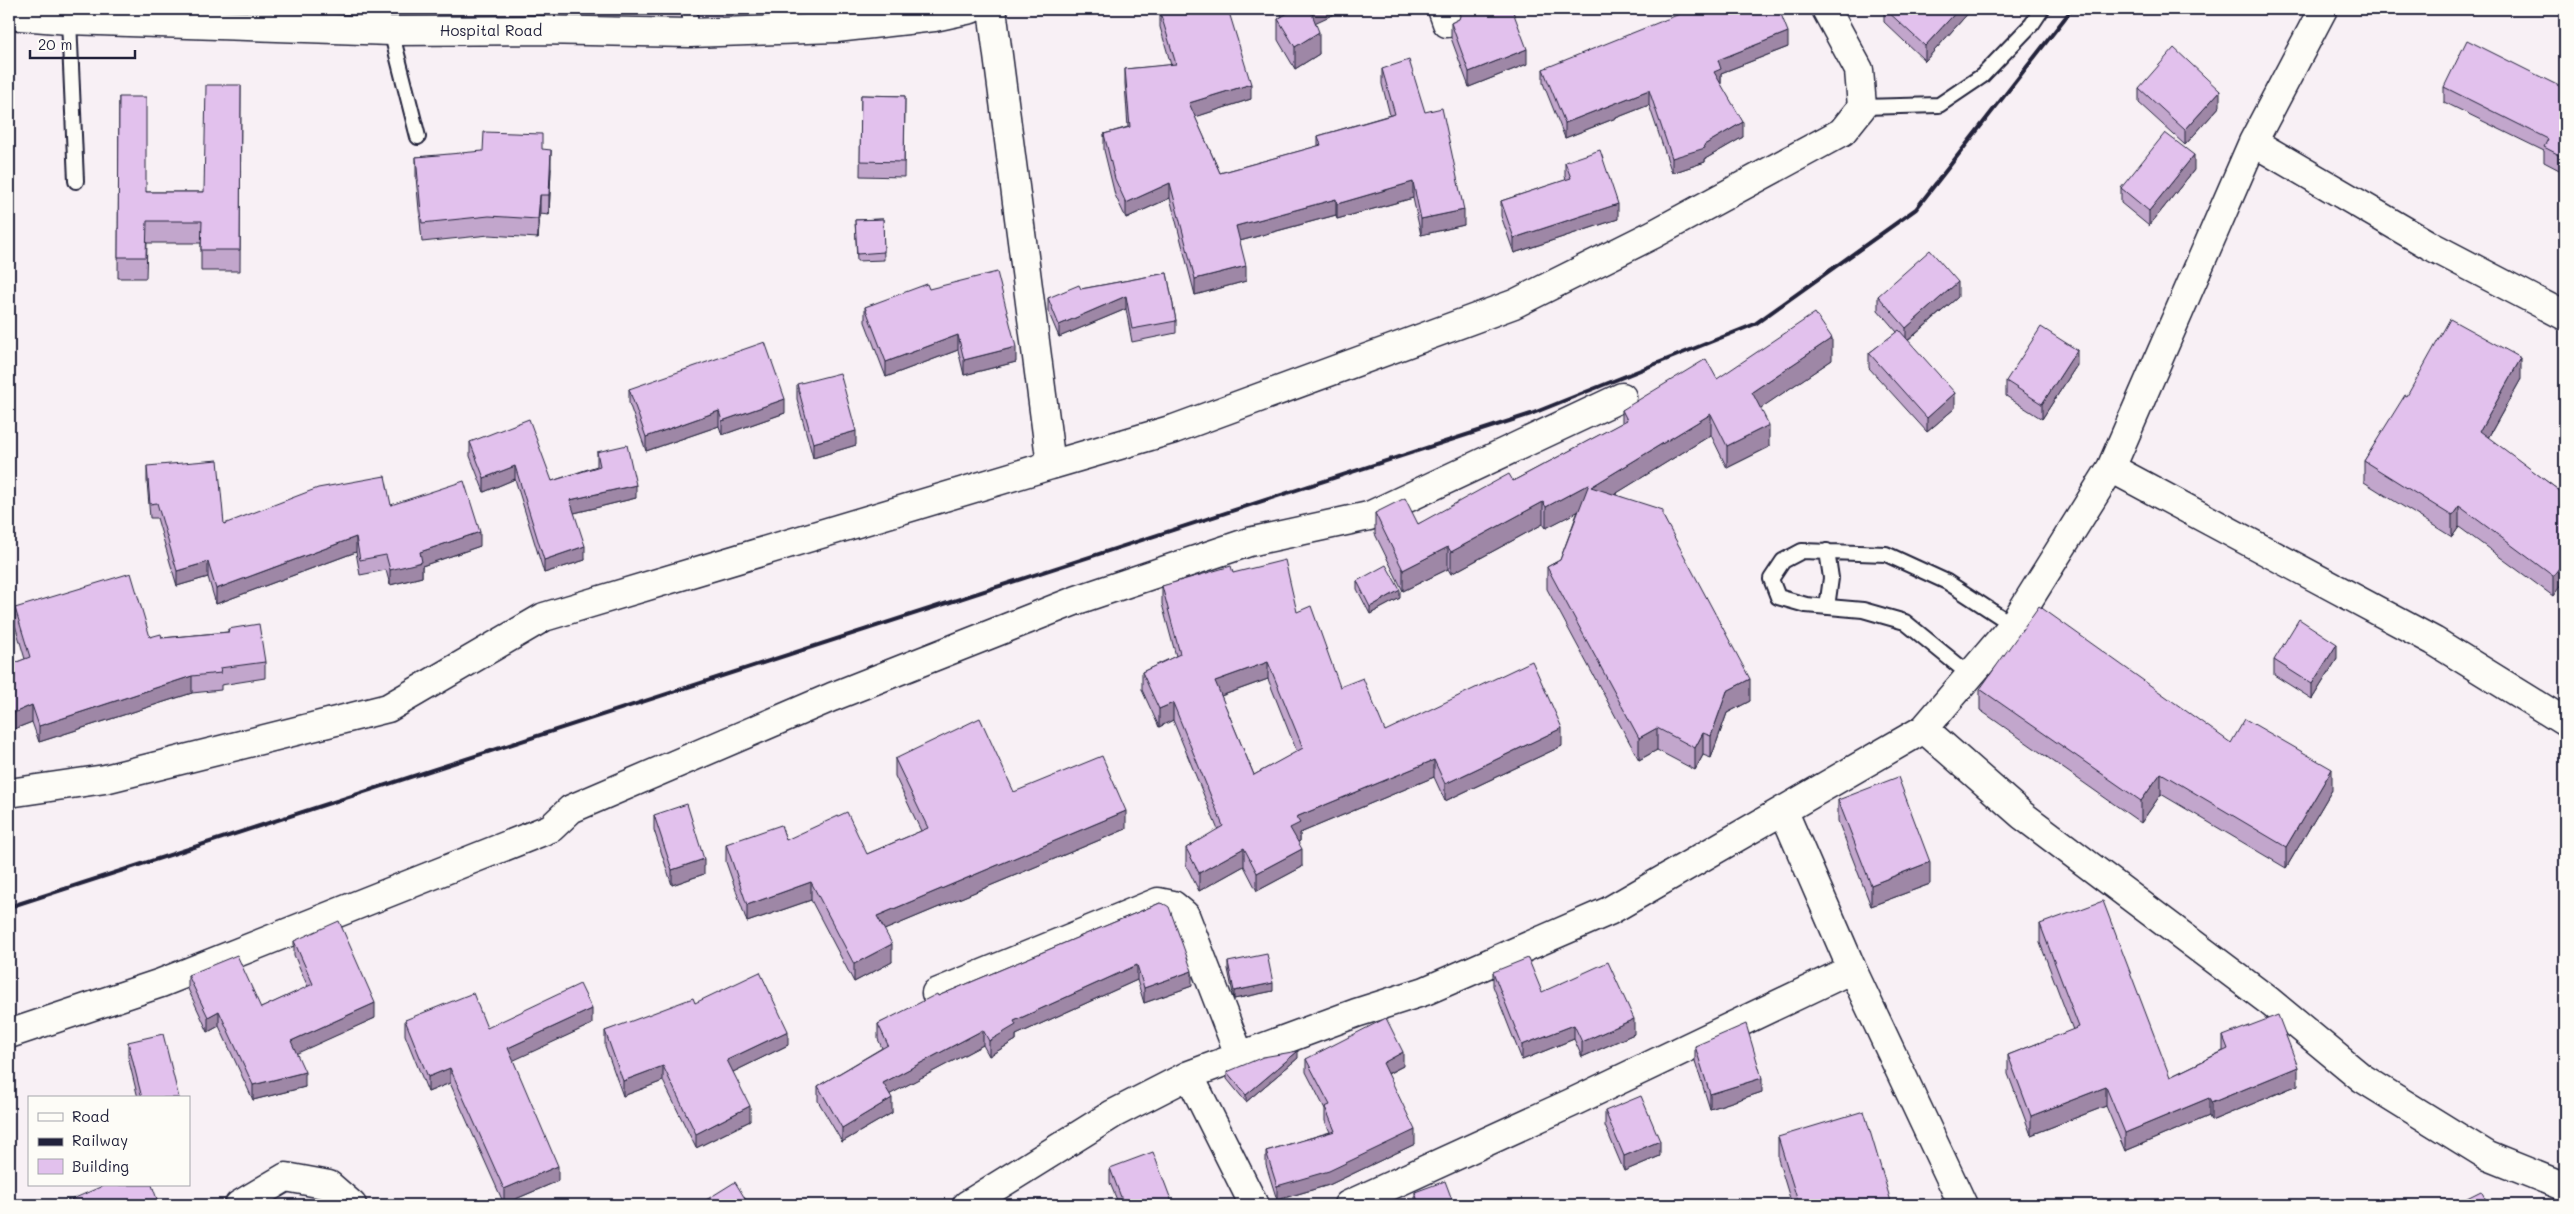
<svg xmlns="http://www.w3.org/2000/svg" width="2574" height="1214" font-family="Mali,sans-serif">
<rect width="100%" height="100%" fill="#f8f0f5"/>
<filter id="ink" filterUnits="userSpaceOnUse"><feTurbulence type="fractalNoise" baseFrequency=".02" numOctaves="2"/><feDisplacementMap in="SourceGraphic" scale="10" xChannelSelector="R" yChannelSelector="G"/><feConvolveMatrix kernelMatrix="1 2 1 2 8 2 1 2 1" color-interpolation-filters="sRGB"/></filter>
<g filter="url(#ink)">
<!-- built -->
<path fill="#f1e2f3" d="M531,9H918L868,23L530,12Z"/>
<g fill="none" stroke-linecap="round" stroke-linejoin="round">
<defs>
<path id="service" d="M69,20L76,181
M391,31L418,137
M690,33V9
M1862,107L1939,105L1982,76L2032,24L2042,9
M1827,607L1831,578L1827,551
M1970,675L1905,622L1863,610L1806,605L1778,597L1771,579L1783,561L1802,551L1886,554L1947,582L2013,625"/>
<path id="minor" d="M1442,9L1447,23
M9,15L69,20L391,31L538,30L690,33L836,28L934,17L971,9
M2253,142L2429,245L2565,316
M1051,465L1174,429L1514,304L1654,234L1842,132L1862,107L1859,70L1826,9
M2111,468L2434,641L2565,722
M1924,729L2022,815L2269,1001L2362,1078L2488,1156L2565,1187
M9,793L105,779L388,708L544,617L1051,465L992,9
M1784,812L1852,969L1963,1205
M936,993L1158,902L1173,905L1185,915L1240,1057
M9,1034L161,983L551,828L571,809L832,697L1077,600L1249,542L1369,516L1622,397
M1189,1075L1254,1205
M239,1205L286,1177L329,1185L352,1205
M967,1205L1113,1114L1189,1075L1356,1013L1425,991L1609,911L1924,729L2013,625L2111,468L2253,142L2323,9
M1348,1205L1571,1103L1852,969"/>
</defs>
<!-- service casing -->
<use href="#service" stroke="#22223b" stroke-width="18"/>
<!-- minor casing -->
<use href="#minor" stroke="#22223b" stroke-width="31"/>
<!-- service -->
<use href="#service" stroke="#fdfcf7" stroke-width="14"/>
<!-- minor -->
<use href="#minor" stroke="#fdfcf7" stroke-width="28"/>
<!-- rail -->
<path stroke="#22223b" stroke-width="4" d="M9,907L1531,414L1755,324L1916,209L2072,9"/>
</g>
<!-- wall -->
<path fill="#c2a6cc" stroke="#22223b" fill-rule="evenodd" d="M1278,9H1345L1315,22L1319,54L1295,69L1278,40V19L1282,16Z
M1884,9H1972L1925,61L1884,22Z
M1160,12L1251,99L1195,117L1220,173L1318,146V136L1390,115L1382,84V69L1425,112L1464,225L1421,235L1413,198L1337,219L1336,215L1240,241L1246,281L1195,295L1170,198L1126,218L1115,195L1104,150V134L1128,127L1125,84V69L1171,65L1160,27Z
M1459,19L1527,64L1469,87L1451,38V23Z
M1788,47L1721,73V84L1743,137L1705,159V162L1672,173L1649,105L1565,138L1543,83V69Z
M241,85L240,271H201V243H147L146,278H118L119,97L146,192H204Z
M2444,87L2565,89V173L2544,162V151L2444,102Z
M2139,88L2220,106L2185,145L2139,103Z
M861,95L905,96L904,177L860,176Z
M542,149L551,169L549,215L540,214L538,238L489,235L422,242L416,177V157Z
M1565,162L1618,219L1514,253L1501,216V201L1566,180L1565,176Z
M2194,170L2149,226L2121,203V188Z
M883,219L884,260L857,261L855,220Z
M1167,273L1176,321V333L1132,342L1126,309L1059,337L1048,311V298L1081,289Z
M929,289L1016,362L964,375L958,350L886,377L865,322V307Z
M1878,296L1958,297L1908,341L1955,408L1927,432L1869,368V353L1897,332L1878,310Z
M1832,360L1760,408L1769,447L1727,468L1711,435L1615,494L1663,516L1750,701L1727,713L1711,758L1703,755L1695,770L1657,750L1639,760L1547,589V567L1560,560L1578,511L1546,528L1543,524L1451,574L1448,569L1403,591L1375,534V513L1418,524L1513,481L1622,423V410L1717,379Z
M2077,365L2042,419L2006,396V381Z
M2521,379L2488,438L2565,495L2553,596L2459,527L2452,537L2364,482V461L2407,396Z
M797,384L856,445L813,458L797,399Z
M629,389L785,413L722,435L719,426L646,451L629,403Z
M470,442L552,481L597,466V452L636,498L574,513L585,560L544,573L515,479L484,492L470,456Z
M147,466L224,524L391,505L480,546L422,566V577L390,585L386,570L360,575L356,552L216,604L208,577L177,586L157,518H150L147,481Z
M1233,573L1297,612L1340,687L1385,731L1562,746L1445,801L1434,777L1300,833V841L1298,842L1302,867L1257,891L1244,866L1199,891L1186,865V848L1218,830L1173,720L1159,727L1142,690V672L1176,656L1162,604V586ZM1268,679L1297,752L1254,775L1221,696Z
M1357,581L1400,598L1370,614L1357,589Z
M15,608L150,637L162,638L228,632V629L265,662V678L221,685V690L192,693L39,742L32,722L9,731V665L25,659L15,625Z
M2337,659L2312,699L2274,675V660Z
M1980,689L2231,743L2332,790L2286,868L2161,794L2141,823L1980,710Z
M895,759L1014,792L1126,829L884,930L892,962L854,982L811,900L747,922L726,862V844L786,840L867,854L921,831L895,776Z
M1838,800L1930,884L1871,906L1838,821Z
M654,815L704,874L672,885L654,830Z
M1160,903L1192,986L1144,1003L1137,980L1016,1035V1040L989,1056L983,1045L890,1094L892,1113L842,1142L818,1101V1086L882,1048L878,1039V1024L938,996Z
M2040,924L2170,1077L2223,1051V1036L2298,1085L2211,1121L2209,1116L2125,1151L2106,1106L2031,1135L2008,1074V1055L2073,1030L2040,943Z
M294,941L375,1018L296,1053L305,1087L253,1100L219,1026L208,1032L188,989V975L261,1008L308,987L294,955Z
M1228,962L1273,991L1234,999L1228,969Z
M1493,972L1542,992L1634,1034L1582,1057L1574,1039L1522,1060L1493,986Z
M695,1003L788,1045L733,1072L750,1121L696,1148L663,1081L623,1096L605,1046V1031Z
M405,1020L487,1028L592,1024L513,1060L558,1181L504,1204L450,1083L428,1092L405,1035Z
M128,1042L179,1098H138L128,1057Z
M1695,1046L1762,1092L1710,1109L1695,1061Z
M1298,1058L1246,1102L1227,1079V1072Z
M1306,1059L1403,1066L1388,1074L1415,1144L1329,1185L1277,1200L1266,1165V1151L1330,1132L1325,1121V1109L1306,1072Z
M1605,1111L1660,1156L1624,1171L1605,1126Z
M1778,1137L1892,1205H1792L1778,1159Z
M1110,1168L1173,1205H1119L1110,1183Z
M1415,1192L1454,1205L1415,1203Z"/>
<!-- shaded-wall -->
<path fill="#9e87a6" stroke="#22223b" d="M1308,9H1345L1308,26Z
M1959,9H1972L1925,61V46Z
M1319,32V54L1295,69V47Z
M1788,32V47L1721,73V83L1714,86V72L1718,60Z
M1527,49V64L1469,87V72Z
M1251,84V99L1189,119V103Z
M1649,90V105L1565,138V123Z
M2220,91V106L2185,145V130Z
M1743,122V137L1705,159V162L1672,173V158L1704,145Z
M551,150V169L549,215V195Z
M2194,155V170L2149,226V211Z
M1413,182V198L1337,219V204Z
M1170,183V198L1126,218V203Z
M540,195V214L538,238V219Z
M1336,199V215L1236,242V226Z
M1618,204V219L1514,253V238Z
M1464,210V225L1421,235V219Z
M1246,266V281L1195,295V279Z
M1958,282V297L1906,342V328Z
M1126,296V309L1059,337V325Z
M958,335V350L886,377V362Z
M1832,338V360L1752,414V392Z
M1016,347V362L964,375V360Z
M2077,350V365L2042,419V404Z
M2521,358V379L2480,452V431Z
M1955,393V408L1927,432V418Z
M785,399V413L722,435V421Z
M719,411V426L646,451V437Z
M1711,414V435L1591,509V487Z
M1769,425V447L1727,468V446Z
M856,431V445L813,458V443Z
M515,466V479L484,492V478Z
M1589,484V506L1546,528V507Z
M636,485V498L570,514V500Z
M1543,502V524L1451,574V552Z
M2459,506V527L2452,537V516Z
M480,532V546L422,566V577L390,585V570L420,552Z
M356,537V552L216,604V589Z
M585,546V560L544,573V560Z
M1448,547V569L1403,591V570Z
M2565,560V580L2553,596V576Z
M208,562V577L177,586V571Z
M1400,590V598L1370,614V607Z
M2337,644V659L2312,699V684Z
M1268,662V679L1215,698V681Z
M192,676V693L39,742V726Z
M1750,679V701L1727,713L1711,758V736L1727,691Z
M1173,703V720L1159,727V709Z
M32,705V722L9,731V715Z
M1562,728V746L1445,801V784Z
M1657,728V750L1639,760V738Z
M1703,733V755L1695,770V748Z
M1434,760V777L1300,833V841L1290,846V828L1296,817Z
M2332,769V790L2286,868V847Z
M2161,773V794L2141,823V801Z
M1126,811V829L877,933V916Z
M1244,848V866L1199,891V873Z
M1302,849V867L1257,891V873Z
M704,859V874L672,885V870Z
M1930,862V884L1871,906V885Z
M811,882V900L747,922V905Z
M892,944V962L854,982V964Z
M1137,965V980L1016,1035V1040L989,1056V1041L1014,1021Z
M1192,971V986L1144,1003V988Z
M1273,983V991L1234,999V991Z
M375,1003V1018L291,1056V1041Z
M592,1009V1024L508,1063V1048Z
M219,1011V1026L208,1032V1017Z
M1634,1019V1034L1582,1057V1042Z
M1574,1025V1039L1522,1060V1045Z
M983,1030V1045L883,1098V1083Z
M788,1031V1045L727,1075V1060Z
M1298,1051V1058L1246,1102V1095Z
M1403,1052V1066L1383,1076V1063Z
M663,1066V1081L623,1096V1081Z
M2298,1067V1085L2211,1121V1103Z
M450,1068V1083L428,1092V1077Z
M305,1072V1087L253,1100V1085Z
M1762,1078V1092L1710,1109V1094Z
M2106,1087V1106L2031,1135V1116Z
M892,1098V1113L842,1142V1128Z
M2209,1098V1116L2125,1151V1133Z
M750,1106V1121L696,1148V1134Z
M1415,1130V1144L1329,1185L1277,1200V1186Z
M1660,1141V1156L1624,1171V1156Z
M558,1166V1181L504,1204V1189Z"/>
<!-- building -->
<path fill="#e2c1ed" stroke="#22223b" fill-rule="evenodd" d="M1169,9H1228L1251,84L1189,103L1220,173L1321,145L1318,136L1395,114L1382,69L1409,60L1425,112L1442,108L1464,210L1421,219L1413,182L1337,204L1336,199L1236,226L1246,266L1195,279L1170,183L1126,203L1115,179L1104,134L1130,127L1125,69L1176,64L1160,12Z
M1290,9H1310L1319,32L1295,47L1278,19L1291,11Z
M1473,9H1512L1527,49L1469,72L1451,23L1459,19L1461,13Z
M1692,9H1779L1788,32L1718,60L1721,69L1714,72L1743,122L1704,145L1705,148L1672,158L1649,90L1565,123L1543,69Z
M1885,9H1959L1925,46Z
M2467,40L2565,89V158L2544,147L2548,139L2444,87Z
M2174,48L2220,91L2185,130L2139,88Z
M206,85H241L240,250H201L202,221H147L146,257H118L119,97H146V192H204Z
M861,95L905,96L904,162L860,161Z
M484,132L542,134V149L551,150L549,195H540L538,219L489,216L422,223L416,157L483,151Z
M2165,133L2194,155L2149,211L2121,188Z
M1600,150L1618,204L1514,238L1501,201L1571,178L1565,162Z
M883,219L884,252L857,254L855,220Z
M1930,250L1958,282L1906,328L1878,296Z
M997,272L1016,347L964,360L958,335L886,362L865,307L927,284L929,289Z
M1167,273L1176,321L1132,329L1126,296L1059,325L1048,298L1079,285L1081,289Z
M1815,313L1832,338L1752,392L1769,425L1727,446L1711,414L1591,487L1663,510V516L1750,679L1727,691L1711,736L1703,733L1695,748L1657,728L1639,738L1547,567L1560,560L1589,484L1546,507L1543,502L1451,552L1448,547L1403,570L1375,513L1405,498L1418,524L1509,474L1513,481L1627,420L1622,410L1706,359L1717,379Z
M2450,319L2521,358L2480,431L2565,495V560L2553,576L2459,506L2452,516L2364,461L2405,395L2407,396Z
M2041,327L2077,350L2042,404L2006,381Z
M1899,330L1955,393L1927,418L1869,353Z
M765,342L785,399L722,421L719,411L646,437L629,389Z
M840,373L856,431L813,443L797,384Z
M529,419L552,481L600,466L597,452L627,445L636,485L570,500L585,546L544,560L515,466L484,478L470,442Z
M218,460L224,524L318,488L385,476L391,505L464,481L480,532L420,552L422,562L390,570L386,555L360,560L356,537L216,589L208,562L177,571L157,503L150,504L147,466Z
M1285,560L1297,612L1311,606L1340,687L1363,678L1385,731L1532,661L1562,728L1445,784L1434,760L1296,817L1300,823L1290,828L1302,849L1257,873L1244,848L1199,873L1186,848L1223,826L1173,703L1159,709L1142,672L1180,654L1162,586L1231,566L1233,573ZM1268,662L1303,748L1254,775L1215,681Z
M1386,565L1400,590L1370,607L1357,581Z
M131,573L150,637L161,634L162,638L229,632L228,629L259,624L265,662L220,668L221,673L192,676L39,726L32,705L9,715V665L30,657L15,608Z
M2039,606L2231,743L2245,719L2332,769L2286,847L2161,773L2141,801L1980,689Z
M2299,619L2337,644L2312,684L2274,660Z
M980,718L1014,792L1102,756L1126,811L877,916L892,944L854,964L811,882L747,905L726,844L781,825L786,840L847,812L867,854L928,828L895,759Z
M1898,777L1930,862L1871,885L1838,800Z
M687,804L704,859L672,870L654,815Z
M2103,901L2170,1077L2228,1049L2223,1036L2278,1015L2298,1067L2211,1103L2209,1098L2125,1133L2106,1087L2031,1116L2008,1055L2079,1027L2040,924Z
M1160,903L1166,905L1169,907L1192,971L1144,988L1137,965L1014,1021L1016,1025L989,1041L983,1030L883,1083L892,1098L842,1128L818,1086L888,1045L878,1024L937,994L938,996Z
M339,921L375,1003L291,1041L305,1072L253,1085L219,1011L208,1017L188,975L237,955L261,1008L313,984L294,941Z
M1267,954L1273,983L1234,991L1228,962Z
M1528,958L1542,992L1608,962L1634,1019L1582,1042L1574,1025L1522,1045L1493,972Z
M760,972L788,1031L727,1060L750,1106L696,1134L663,1066L623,1081L605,1031L693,998L695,1003Z
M580,984L592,1009L508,1048L558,1166L504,1189L450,1068L428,1077L405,1020L473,993L487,1028Z
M1386,1018L1403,1052L1383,1063L1415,1130L1329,1171L1277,1186L1266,1151L1335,1131L1325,1107L1330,1105L1306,1059Z
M1746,1024L1762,1078L1710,1094L1695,1046Z
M163,1034L179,1098H142L128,1042Z
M1298,1051L1246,1095L1227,1072L1263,1057Z
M1641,1096L1660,1141L1624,1156L1605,1111Z
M1864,1111L1892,1205H1799L1778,1137Z
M1153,1152L1173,1205H1124L1110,1168Z
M1445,1181L1454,1205H1411L1418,1202L1415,1192Z
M735,1182L749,1205H698Z
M105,1185H152L159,1205H59Z
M2481,1191L2489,1205H2453Z"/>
</g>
<g text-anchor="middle" stroke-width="5" stroke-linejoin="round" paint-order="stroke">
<!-- street labels -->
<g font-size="15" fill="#22223b" stroke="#fdfcf7">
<text x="491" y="36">Hospital Road</text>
</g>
</g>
<!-- margin -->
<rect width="2574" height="1214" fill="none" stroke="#fdfcf7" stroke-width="30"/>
<rect x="15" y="15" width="2544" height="1184" fill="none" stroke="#22223b" stroke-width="2" filter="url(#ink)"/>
<!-- legend -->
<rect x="28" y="1096" width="162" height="90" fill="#fdfcf7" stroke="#a5a5ac"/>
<rect x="38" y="1113" width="25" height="8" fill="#fdfcf7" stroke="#a5a5ac"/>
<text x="72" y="1122" font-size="15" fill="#22223b">Road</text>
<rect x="38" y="1138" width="25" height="8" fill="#22223b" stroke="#a5a5ac"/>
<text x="72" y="1146" font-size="15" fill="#22223b">Railway</text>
<rect x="38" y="1159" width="25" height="15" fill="#e2c1ed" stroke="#a5a5ac"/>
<text x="72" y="1172" font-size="15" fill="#22223b">Building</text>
<!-- scale -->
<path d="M30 50v8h105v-8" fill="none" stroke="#22223b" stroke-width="2.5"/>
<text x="38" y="50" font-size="15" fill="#22223b" stroke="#fdfcf7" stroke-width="4" paint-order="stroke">20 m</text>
</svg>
